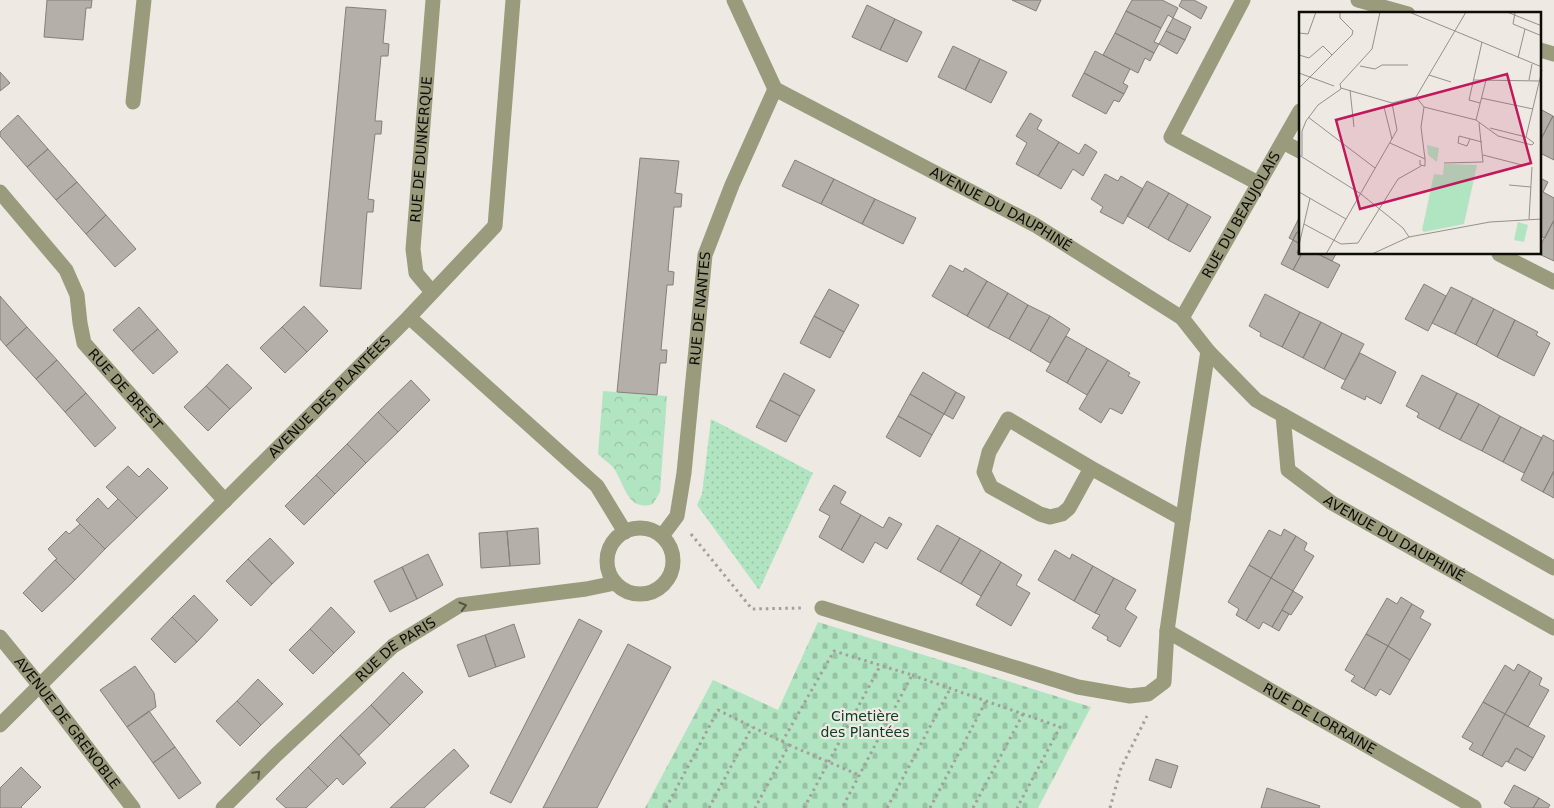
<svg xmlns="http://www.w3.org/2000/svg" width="1554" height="808" font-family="'DejaVu Sans',sans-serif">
<defs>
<pattern id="grass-dots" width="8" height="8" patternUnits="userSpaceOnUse" patternTransform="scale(1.25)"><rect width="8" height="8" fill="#b1e5c2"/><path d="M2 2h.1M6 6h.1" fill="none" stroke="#97c3a5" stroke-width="1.8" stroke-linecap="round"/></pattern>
<pattern id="cemetery-stones" width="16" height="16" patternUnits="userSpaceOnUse" patternTransform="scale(1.25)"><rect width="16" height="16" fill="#b1e5c2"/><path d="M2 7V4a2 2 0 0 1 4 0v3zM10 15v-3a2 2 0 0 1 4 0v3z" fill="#97c3a5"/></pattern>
<pattern id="park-crowns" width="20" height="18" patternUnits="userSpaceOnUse" patternTransform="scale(1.25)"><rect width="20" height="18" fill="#b1e5c2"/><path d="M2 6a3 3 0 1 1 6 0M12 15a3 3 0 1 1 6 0" fill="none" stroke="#97c3a5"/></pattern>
</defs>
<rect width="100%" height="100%" fill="#eee9e2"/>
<!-- grass -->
<path fill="url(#grass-dots)" d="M711,419L813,473L759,590L697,505L702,494Z"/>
<!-- cemetery -->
<path fill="url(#cemetery-stones)" d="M818,622L1091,707L1038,808H645L713,680L778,710Z"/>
<!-- park -->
<path fill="url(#park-crowns)" d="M603,391L667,396L660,492L653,504C628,512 625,486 615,470C611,464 603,459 598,454Z"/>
<!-- building -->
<path fill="#b4afa8" stroke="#847f79" d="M47,0H92L91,8H86L83,40L44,37Z
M1012,0H1041L1036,11Z
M1132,0H1162L1178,8L1173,18L1168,15L1161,28L1126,11Z
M1182,0H1194L1207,7L1201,19L1179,6Z
M867,5L895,19L880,50L852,37Z
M346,7L386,10L383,43L389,44L388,56H381L375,121H382L381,134H375L368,199L374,200L373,212H367L361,289L320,286Z
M1126,11L1161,28L1154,42L1159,44L1154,53L1115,33Z
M1173,18L1191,27L1185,40L1166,31Z
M895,19L922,32L907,62L880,50Z
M1166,31L1185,40L1177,54L1159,44Z
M1115,33L1154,53L1150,61L1145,58L1138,73L1103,55Z
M953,46L980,59L965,90L938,77Z
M1095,51L1130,69L1123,83L1128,86L1124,94L1084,73Z
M980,59L1007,72L991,103L965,90Z
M0,72L10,83L0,91Z
M1084,73L1124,94L1119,102L1114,100L1106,114L1072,96Z
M1540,109L1553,116L1540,141Z
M1030,113L1042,120L1037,129L1059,142L1038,176L1016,164L1027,143L1016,136Z
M18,115L48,149L27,167L0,136V132Z
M1553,116L1554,117V160L1540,153V141Z
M1059,142L1079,154L1085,144L1097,152L1083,176L1073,169L1061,189L1038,176Z
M48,149L77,182L56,200L27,167Z
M640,158L679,161L675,193L682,194L681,207H674L668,271L674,272L673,285H667L661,350H667L666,363H660L657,395L617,392Z
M795,160L834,179L821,204L782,186Z
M1105,174L1118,181L1121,176L1143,189L1123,224L1100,212L1103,207L1091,199Z
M1540,178L1548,182L1543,192L1554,198V220L1545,238L1540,236Z
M834,179L875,199L862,224L821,204Z
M1147,181L1169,193L1148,228L1127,216Z
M77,182L106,215L86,234L56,200Z
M1169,193L1188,204L1168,240L1148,228Z
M875,199L916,218L903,244L862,224Z
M1188,204L1211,217L1190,252L1168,240Z
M106,215L136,249L115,267L86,234Z
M1300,216V233L1297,232L1293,240L1289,238Z
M1554,220V261L1539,254L1540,246Z
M1297,232L1300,233V244L1293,240Z
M1293,240L1300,244L1297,253L1301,255L1293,270L1281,264Z
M1300,246V254H1318L1340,265L1328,288L1293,270L1301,255L1297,253Z
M1318,254H1336L1332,261Z
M950,265L963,272L965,268L987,281L967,316L932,296Z
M987,281L1008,293L988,328L967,316Z
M1424,284L1446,296L1428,331L1405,319Z
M1451,287L1473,298L1455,334L1432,323Z
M829,289L859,305L844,332L814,316Z
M1008,293L1028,305L1009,339L988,328Z
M1265,294L1300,312L1282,347L1260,336L1261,333L1249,326Z
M0,296L27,327L6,346L0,339Z
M1473,298L1494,309L1476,345L1455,334Z
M1028,305L1050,316L1030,351L1009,339Z
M304,306L328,331L307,352L282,327Z
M139,307L158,329L132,351L113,330Z
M1494,309L1515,320L1497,357L1476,345Z
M1300,312L1321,322L1303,358L1282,347Z
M814,316L844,332L830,358L800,343Z
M1050,316L1070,329L1050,363L1030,351Z
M1515,320L1538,332L1536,335L1550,343L1534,376L1497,357Z
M1321,322L1342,333L1324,369L1303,358Z
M27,327L57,360L36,379L6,346Z
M282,327L307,352L285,373L260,348Z
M158,329L178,352L153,374L132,351Z
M1342,333L1364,344L1345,380L1324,369Z
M1066,336L1087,348L1067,383L1046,371Z
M1087,348L1108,360L1087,395L1067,383Z
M1360,353L1396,372L1381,404L1366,396L1365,400L1341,388Z
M57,360L86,393L65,412L36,379Z
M1108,360L1130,373L1128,376L1140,382L1122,414L1110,408L1101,423L1079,409Z
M227,364L252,388L230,409L206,386Z
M923,372L956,392L944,414L910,394Z
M784,373L815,390L800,416L770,400Z
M1422,375L1457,393L1439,429L1417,417L1419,413L1406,406Z
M411,380L430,400L398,432L378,412Z
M206,386L230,409L208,431L184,407Z
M956,392L965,397L953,419L944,414Z
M86,393L116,428L95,447L65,412Z
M1457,393L1479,404L1460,440L1439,429Z
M910,394L944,414L932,435L898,416Z
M770,400L800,416L786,442L756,427Z
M1479,404L1500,416L1482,451L1460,440Z
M378,412L398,432L366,463L347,444Z
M898,416L932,435L920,457L886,437Z
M1500,416L1521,427L1503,462L1482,451Z
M1521,427L1542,438L1524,473L1503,462Z
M1543,435L1554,441V471L1543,492L1521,480Z
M347,444L366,463L335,494L316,475Z
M128,466L139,477L148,468L168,488L137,518L106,487Z
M1554,471V498L1543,492Z
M316,475L335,494L304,525L285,506Z
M834,485L846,492L840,503L861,515L841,550L819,537L830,516L819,510Z
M98,498L108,509L118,499L137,518L105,549L76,520Z
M861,515L883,528L889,517L902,524L887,549L875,542L863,563L841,550Z
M80,524L105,549L75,580L55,560L57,559L48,549L66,531L69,534Z
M937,525L960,538L940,572L917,559Z
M538,528L540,564L510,566L507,531Z
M1284,529L1296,536L1271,578L1249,565L1269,530L1281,536Z
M507,531L510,566L481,568L479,533Z
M1296,536L1307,543L1304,550L1314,556L1293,591L1271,578Z
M270,538L294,563L272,584L248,559Z
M960,538L981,550L961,584L940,572Z
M981,550L1001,562L981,596L961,584Z
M1055,550L1070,559L1072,554L1093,566L1074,601L1038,580Z
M428,554L443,585L417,599L402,567Z
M248,559L272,584L251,606L226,581Z
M55,560L75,580L42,612L23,593Z
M1001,562L1022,575L1016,585L1030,593L1011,626L976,605Z
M1249,565L1271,578L1246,621L1236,615L1239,609L1228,602Z
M1093,566L1114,578L1095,613L1074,601Z
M402,567L417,599L390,612L374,581Z
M1114,578L1136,590L1125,609L1137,617L1120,647L1107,640L1108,637L1092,628L1100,615L1095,613Z
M1271,578L1293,591L1272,627L1263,622L1259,629L1246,621Z
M1293,591L1303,597L1291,615L1282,610Z
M194,595L218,620L197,642L172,617Z
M1401,597L1412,604L1388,646L1366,634L1387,598L1397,604Z
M1412,604L1424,611L1420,618L1431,624L1410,660L1388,646Z
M331,607L355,632L334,653L310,629Z
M1282,610L1289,614L1279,631L1272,627Z
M172,617L197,642L175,663L151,639Z
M579,619L602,631L511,803L490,793Z
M514,624L525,657L496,667L485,635Z
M310,629L334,653L313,674L289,650Z
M1366,634L1388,646L1364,689L1351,681L1355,676L1345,670Z
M485,635L496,667L469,677L457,645Z
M628,644L671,667L597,808H543Z
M1388,646L1410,660L1390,695L1380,689L1376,696L1364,689Z
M1518,664L1530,671L1505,714L1483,702L1505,665L1514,671Z
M135,666L154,693L156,707L127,727L100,690Z
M1530,671L1542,678L1539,685L1549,690L1528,727L1505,714Z
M403,672L423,692L390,725L371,705Z
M258,679L283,704L261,725L237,701Z
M237,701L261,725L240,746L216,721Z
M1483,702L1505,714L1482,756L1469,749L1473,743L1462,737Z
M371,705L390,725L359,755L340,735Z
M149,711L175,747L153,763L127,727Z
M1505,714L1545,736L1533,758L1516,748L1508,762L1506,761L1502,767L1482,756Z
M340,735L366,763L343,785L337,778L328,787L308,767Z
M175,747L201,783L179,799L153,763Z
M1516,748L1533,758L1525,771L1508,762Z
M454,749L469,766L424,808H390Z
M1156,759L1178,766L1171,788L1149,780Z
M21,767L41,787L21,807L22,808H0V788Z
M308,767L328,787L306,808H286L276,799Z
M1514,785L1539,798L1533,808H1512L1504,803Z
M1267,788L1320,806L1319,808H1261Z
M1539,798L1550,805L1548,808H1533Z"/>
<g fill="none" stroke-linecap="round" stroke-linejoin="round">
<!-- path -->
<path stroke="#a39f99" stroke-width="3" stroke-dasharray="2.5 4" stroke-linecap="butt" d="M691,534L752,609L801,608
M912,675L1060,727L1017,808
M782,742L834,651L912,675L842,808
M789,745L859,775
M666,808L718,710L789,745L755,808
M709,808L752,727
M804,808L880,666
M887,808L950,689
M930,808L986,701
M973,808L1023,714
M1110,808L1121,768L1147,716"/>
<!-- minor -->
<g stroke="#9a9b7d" stroke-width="15">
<path id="s1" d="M734,0L775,89L1035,225L1182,318L1208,351L1256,400L1554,568"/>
<path d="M1243,0L1171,137L1258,183"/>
<path d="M1358,0L1408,14"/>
<path d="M1540,50L1554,54"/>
<path d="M133,102L144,0"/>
<path d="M1283,142L1300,151"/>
<path id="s2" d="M0,192L66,270L77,295L80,323L84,343L225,501"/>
<path d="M1499,254L1554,282"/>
<path id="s3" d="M432,292L416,273L413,249L433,0"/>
<path d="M409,317L597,486L625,532"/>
<path id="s4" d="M1182,318L1300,111"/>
<path id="s5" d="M1283,415L1288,470L1332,503L1554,628"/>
<path d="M1091,468L1069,508L1062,514L1050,517L1040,514L991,487L984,472L989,452L1008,419L1091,468L1183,519"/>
<circle cx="640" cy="561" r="33"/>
<path id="s6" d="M662,536L677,516L684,473L705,255L732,185L775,89"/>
<path d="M822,608L1078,687L1130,696L1148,694L1164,682L1167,631L1193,448L1208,351"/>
<path id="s7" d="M1167,631L1474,807"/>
<path id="s8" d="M0,637L40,686L133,808"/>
<path id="s9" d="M0,725L409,317L495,226L513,0"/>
<path id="s10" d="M223,808L276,755L393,646L460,605L586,589L615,583"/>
</g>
</g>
<!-- one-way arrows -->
<defs><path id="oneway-chevron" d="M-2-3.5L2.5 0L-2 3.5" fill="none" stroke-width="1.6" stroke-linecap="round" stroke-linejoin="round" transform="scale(1.25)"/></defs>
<g stroke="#545443">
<use href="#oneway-chevron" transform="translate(463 606) rotate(-16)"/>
<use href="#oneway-chevron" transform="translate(257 774) rotate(-45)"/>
</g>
<g text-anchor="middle" stroke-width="4.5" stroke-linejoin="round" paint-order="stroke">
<!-- street labels -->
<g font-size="14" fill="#0d0c09" stroke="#eee9e2">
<text dy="5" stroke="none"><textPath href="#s3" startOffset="149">RUE DE DUNKERQUE</textPath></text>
<text dy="5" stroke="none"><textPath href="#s1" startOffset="354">AVENUE DU DAUPHINÉ</textPath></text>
<text dy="5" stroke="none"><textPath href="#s4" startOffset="119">RUE DU BEAUJOLAIS</textPath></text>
<text dy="5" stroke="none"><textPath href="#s6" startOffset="234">RUE DE NANTES</textPath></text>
<text dy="5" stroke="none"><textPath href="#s2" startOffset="240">RUE DE BREST</textPath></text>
<text dy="5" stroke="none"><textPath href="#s9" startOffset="465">AVENUE DES PLANTÉES</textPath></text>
<text dy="5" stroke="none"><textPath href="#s5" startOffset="182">AVENUE DU DAUPHINÉ</textPath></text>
<text dy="5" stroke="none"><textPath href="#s10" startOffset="235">RUE DE PARIS</textPath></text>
<text dy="5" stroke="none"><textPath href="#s7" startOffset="176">RUE DE LORRAINE</textPath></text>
<text dy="5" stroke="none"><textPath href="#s8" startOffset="109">AVENUE DE GRENOBLE</textPath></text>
</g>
<!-- park labels -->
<g font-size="14" fill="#094124" stroke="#eee9e2">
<text x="865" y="721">Cimetière<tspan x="865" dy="16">des Plantées</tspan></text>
</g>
</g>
<!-- overview -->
<g transform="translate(1299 12)">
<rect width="242" height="242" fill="#eee9e2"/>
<path d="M128,133L140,136L138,150L129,143Z" fill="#b1e5c2"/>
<path d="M145,152L178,153L165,212L125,220L123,218L135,162L144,163Z" fill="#b1e5c2"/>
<path d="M219,210L229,213L225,230L215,228Z" fill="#b1e5c2"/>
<path fill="none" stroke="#94918b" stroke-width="1" d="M110,0L243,55M208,0L243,14M216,1L214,12L243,24M0,21L9,22L17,0M0,43L10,46L24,34L33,43M219,46L226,17M61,54L76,57L83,53H109M0,61L35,74M130,63L152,70M175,68L242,69M230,68L233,52M41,72L73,37L81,0M0,76L53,23L54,19L41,6V0M42,76L93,91L117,85L125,95L177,108L199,124L233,133L235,131L227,125L191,116M51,78L55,115M117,85L167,0M182,86L234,97M181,91L170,88L183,30M85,95L93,127M125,95L122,115L126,147M9,105L76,156M177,108L187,68M227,125L243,58M171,127L168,134L159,131L160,124L183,130M91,131L126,147V154L121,153V148M0,143L62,182L104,216L110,225M184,143L223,153M3,144V119L7,109L19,93L42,77L41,72M145,151L184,150L180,111M210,173L232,175M0,180L47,207M230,207L233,155M5,212L42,232L59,231L99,167L122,154M0,233L11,186M27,242L98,118L93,91M73,242L110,225L191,210L243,207"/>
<path fill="#c2185b" fill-opacity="0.15" stroke="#c2185b" stroke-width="2.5" d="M208,62L232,151L61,197L37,108Z"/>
<rect width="242" height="242" fill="none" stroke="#0d0c09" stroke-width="2.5"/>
</g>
</svg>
